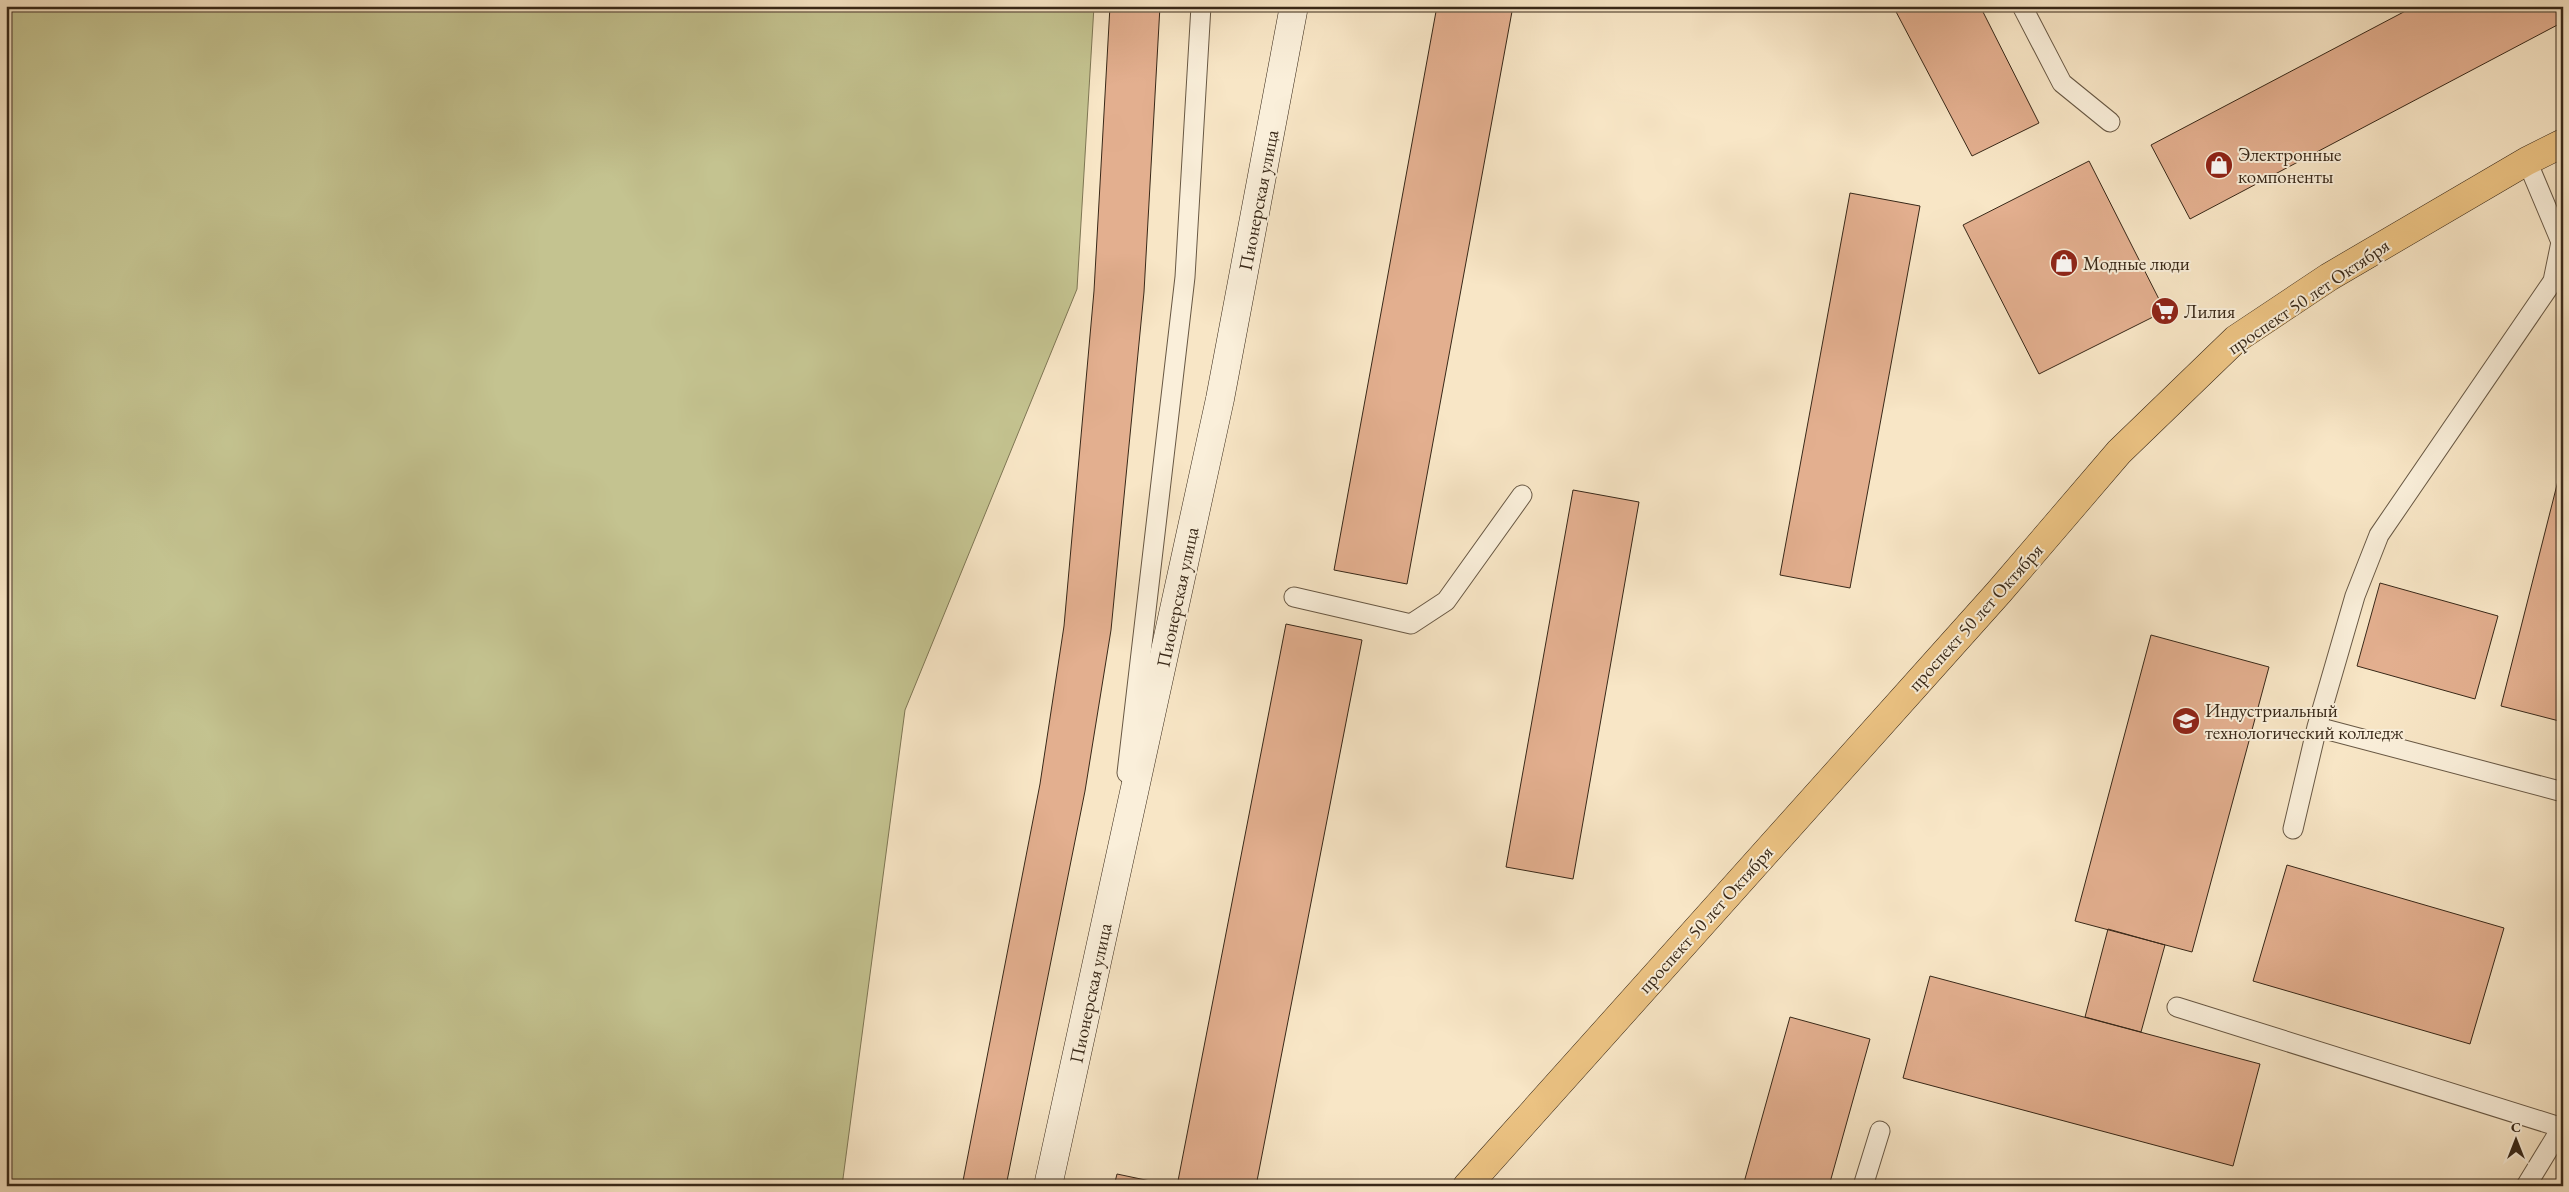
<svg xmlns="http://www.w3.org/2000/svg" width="2569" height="1192" font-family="'EB Garamond',serif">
<rect width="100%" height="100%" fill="#f8e6c6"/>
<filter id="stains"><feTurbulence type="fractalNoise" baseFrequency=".004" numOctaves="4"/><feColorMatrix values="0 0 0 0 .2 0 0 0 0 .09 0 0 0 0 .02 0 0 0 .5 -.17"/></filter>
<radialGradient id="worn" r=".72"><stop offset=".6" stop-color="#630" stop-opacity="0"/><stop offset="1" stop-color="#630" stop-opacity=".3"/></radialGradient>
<!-- green -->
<path fill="#c4c390" stroke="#7e7654" d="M6,6H1094L1077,289L905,710L842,1186H6Z"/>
<!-- building -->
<path fill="#e3af8f" stroke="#382818" d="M1110,6H1160L1144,292L1111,630L1085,791L1006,1186H962L1040,784L1064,626L1094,291Z
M1437,6H1513L1407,584L1334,570Z
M1893,6H1980L2039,123L1972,156Z
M2415,6H2563V22L2190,219L2151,145Z
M2089,161L2165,311L2039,374L1963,225Z
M1850,193L1920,206L1850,588L1780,575Z
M2563,461V722L2501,706Z
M1573,490L1639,502L1573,879L1506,867Z
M2380,583L2498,616L2475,699L2357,666Z
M1286,624L1362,640L1256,1186H1177Z
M2151,635L2269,667L2192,952L2075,921Z
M2287,865L2504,928L2470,1044L2253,981Z
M2108,929L2165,945L2141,1032L2085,1017Z
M1930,976L2260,1064L2233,1166L1903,1078Z
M1790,1017L1870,1039L1829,1186H1743Z
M1117,1174L1174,1186H1114Z"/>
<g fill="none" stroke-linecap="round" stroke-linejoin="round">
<defs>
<path id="lane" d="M2022,6L2062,83L2110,122
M1294,597L1411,624L1446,601L1522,495
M2317,727L2563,792
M1127,773L1185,277L1201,6
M2293,829L2317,727L2355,596L2379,535L2553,281L2561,242L2527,161
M2177,1007L2563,1128
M1863,1186L1880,1131
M2526,1186L2562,1127"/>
<path id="secondary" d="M1048,1186L1220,399L1294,6"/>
<path id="primary" d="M1467,1186L1999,592L2119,452L2236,339L2329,277L2527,161L2563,143"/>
</defs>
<!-- lane casing -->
<use href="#lane" stroke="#685844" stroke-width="21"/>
<!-- secondary casing -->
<use href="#secondary" stroke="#382818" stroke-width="29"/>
<!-- primary casing -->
<use href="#primary" stroke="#382818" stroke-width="29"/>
<!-- lane -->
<use href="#lane" stroke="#faefda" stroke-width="19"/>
<!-- secondary -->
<use href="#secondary" stroke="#faefda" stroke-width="28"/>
<!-- primary -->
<use href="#primary" stroke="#ecc383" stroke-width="28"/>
</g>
<!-- icons -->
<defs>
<symbol id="shop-disc" viewBox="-11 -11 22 22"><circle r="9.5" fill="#8f2418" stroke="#faefda"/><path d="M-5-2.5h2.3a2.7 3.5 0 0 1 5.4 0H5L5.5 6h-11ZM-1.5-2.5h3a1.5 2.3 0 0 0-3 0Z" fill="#fff"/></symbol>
<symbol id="supermarket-disc" viewBox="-11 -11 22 22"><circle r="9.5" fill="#8f2418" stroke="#faefda"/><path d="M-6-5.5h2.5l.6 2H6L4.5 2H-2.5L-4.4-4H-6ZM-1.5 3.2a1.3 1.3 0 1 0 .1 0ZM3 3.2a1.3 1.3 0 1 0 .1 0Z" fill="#fff"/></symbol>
<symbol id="university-disc" viewBox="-11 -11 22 22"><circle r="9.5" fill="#8f2418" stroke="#faefda"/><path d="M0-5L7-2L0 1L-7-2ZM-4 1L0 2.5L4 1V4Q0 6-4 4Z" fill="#fff"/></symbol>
</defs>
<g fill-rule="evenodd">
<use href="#shop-disc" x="2203" y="149" width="32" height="32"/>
<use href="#shop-disc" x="2048" y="247" width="32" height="32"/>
<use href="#supermarket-disc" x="2149" y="295" width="32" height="32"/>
<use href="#university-disc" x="2170" y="705" width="32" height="32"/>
</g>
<g text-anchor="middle" stroke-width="4" stroke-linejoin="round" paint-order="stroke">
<!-- poi labels -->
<g font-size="19" fill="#382818" stroke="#faefda" text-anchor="start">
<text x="2238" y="161">Электронные<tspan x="2238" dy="22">компоненты</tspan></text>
<text x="2083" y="270">Модные люди</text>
<text x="2184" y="318">Лилия</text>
<text x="2205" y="717">Индустриальный<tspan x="2205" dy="22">технологический колледж</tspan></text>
</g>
<!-- street labels -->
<g font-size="19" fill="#382818" stroke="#faefda">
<text transform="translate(1258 200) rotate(-79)" y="7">Пионерская улица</text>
<text transform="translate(2308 296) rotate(-34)" y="7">проспект 50 лет Октября</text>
<text transform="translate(1177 597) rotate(-78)" y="7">Пионерская улица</text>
<text transform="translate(1975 617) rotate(-48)" y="7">проспект 50 лет Октября</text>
<text transform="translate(1705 919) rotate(-48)" y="7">проспект 50 лет Октября</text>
<text transform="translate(1090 993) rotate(-78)" y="7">Пионерская улица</text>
</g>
</g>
<!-- margin -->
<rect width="2569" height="1192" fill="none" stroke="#f8e6c6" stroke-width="25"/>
<rect x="8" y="8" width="2554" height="1177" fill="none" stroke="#382818" stroke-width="2.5"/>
<rect x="12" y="12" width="2544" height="1167" fill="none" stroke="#382818"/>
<!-- north arrow -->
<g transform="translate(2516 1140)" stroke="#faefda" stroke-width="4" paint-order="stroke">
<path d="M0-4L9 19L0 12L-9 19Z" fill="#382818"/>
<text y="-8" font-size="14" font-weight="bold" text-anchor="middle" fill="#382818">С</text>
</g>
<rect width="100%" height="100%" filter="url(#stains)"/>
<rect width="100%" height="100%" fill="url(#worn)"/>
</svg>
